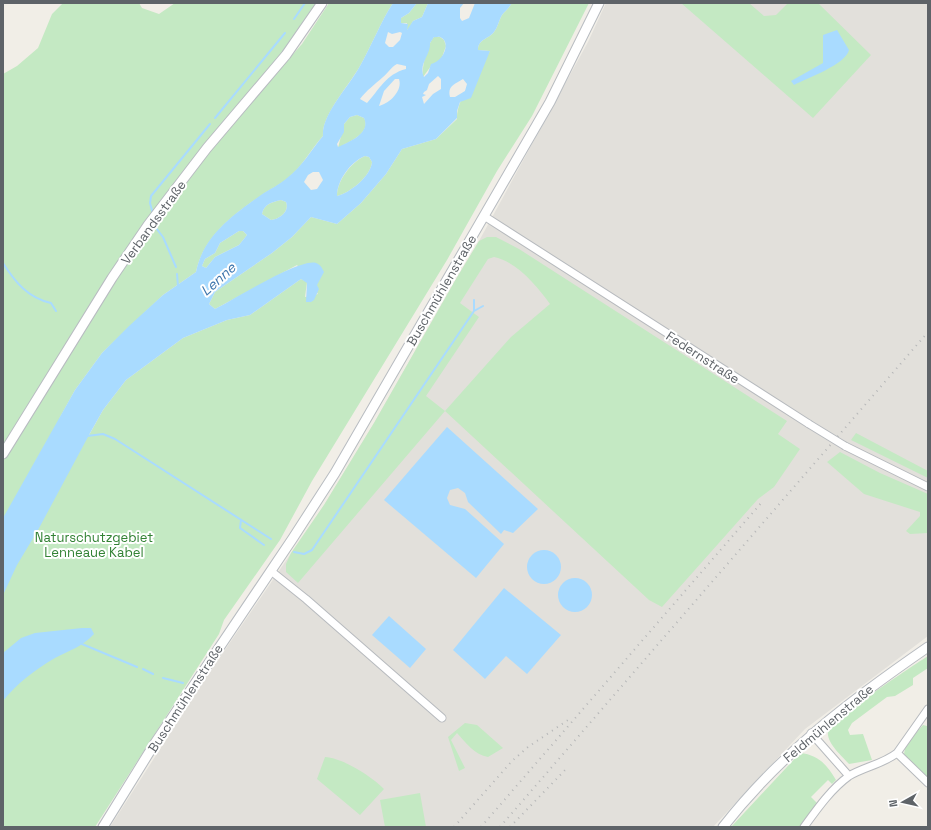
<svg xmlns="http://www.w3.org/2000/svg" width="931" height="830" font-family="'Space Grotesk',sans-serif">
<rect width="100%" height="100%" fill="#f1eee7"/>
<!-- industrial -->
<path fill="#e2e0db" d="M606,3H928V636L805,729L713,827H110L203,682L324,505L374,423L456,279L479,241L588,42Z"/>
<!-- green -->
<path fill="#c4e9c3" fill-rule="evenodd" d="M63,3H139L142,8L159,14L175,3H317L280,55L286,62L302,44L329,3H393C380,23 372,45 360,66C350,84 321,116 323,136C311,149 302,167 288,178C280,185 270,189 262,195C234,214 203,237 196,272L163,295L102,353L75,390L59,419L88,437L103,410L126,380L183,338L227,320L250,315L301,279L307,282L305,297L318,294L297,265L215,309L209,304L215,292L272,253L292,237L311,217L337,224L361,203L386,174L402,149L436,139L457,119C456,98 480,69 490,51L478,50C478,39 489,39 494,32C498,27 499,20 502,15C505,11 509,8 512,3H589L532,116L497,171L447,260L312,481L280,540L224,620L219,634L95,827H3V74L17,66L38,48L52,14Z
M417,3H428L422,17L413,21L409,29L406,30L407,23H401V18L409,13Z
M681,3H749L764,16L776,15L788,3H818L871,55L813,118Z
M434,37H440L444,40L446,46L441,60L431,66L423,77C421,70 428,42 434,37Z
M357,115L364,118C372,133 349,142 338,148L344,124L350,117Z
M365,156L369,157L372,162C371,176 350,193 337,196C337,181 351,162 365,156Z
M281,200L286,202C290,212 279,219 271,220L262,214C264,204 272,202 281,200Z
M239,231H243L247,235L239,245L215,257L206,268L202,266L205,259L215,253L220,243Z
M487,237H496L519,249L787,421L778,434L800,449L774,487L758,499L662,607L649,600L445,411L298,583L286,572V564L291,553L324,505L374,423L456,279L479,241ZM494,257C516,261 538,287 550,304L511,337L445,411L426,396L479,317L460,303L488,259Z
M856,433L928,471V478L851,440Z
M840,452L880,473L928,494V533L910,534L906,531L920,516V512L864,494L827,462Z
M928,656V668L913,678V685L895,696L887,697L852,723L848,730L850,735L863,734L872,760L849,764C842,756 826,743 828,731C830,720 914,665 928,656Z
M465,723L477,725L503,748L488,757C475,755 465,742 457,733L451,740L465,768L459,771L448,737Z
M923,725L927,726L928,733V778L904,754L906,744Z
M800,753C819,755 827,765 836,780L832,784L828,780L811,797L819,805L804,827H731Z
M325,757C343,758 371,776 384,789L360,815L317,779Z
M420,793L426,827H385L380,800Z"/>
<!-- water -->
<path fill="#a9dbff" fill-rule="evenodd" d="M393,3H417L409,13L401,18V23L408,24L407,30L413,21L422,17L428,3H464L460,8V18L462,21L469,18L475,3H512C509,8 505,11 502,15C499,20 498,27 494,32C489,39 478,39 478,50L490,51L471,98L460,102L457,111V118L436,139L402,149L386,174L361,203L337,224L311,217L292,237L272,253L215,292L209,304L215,309C233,300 300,258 316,263C321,265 322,268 324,272L317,285L319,289L314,300L311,302H306L307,283L301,279L250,315L227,320L183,338L126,380L103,410L89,435L38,530L17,565L3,595V518L75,390L102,353L129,326L163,295L196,272C203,236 233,215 261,195C270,189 279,185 287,178C302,167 311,150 323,136C321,115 350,85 360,66C372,45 380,23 393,3ZM388,32L392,34L400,32L402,33L400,40L393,47H389L385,43ZM434,37C436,38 438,36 440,37C452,42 443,62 431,64L428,73L424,77C418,64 431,55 430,43ZM397,64L406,66V69C386,74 379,90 367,103L360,99C366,91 375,84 383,77C388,73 391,67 397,64ZM438,76L441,79V89L433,94L424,104L422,97L426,95L423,94L424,92L427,90L429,84ZM395,79H399C403,91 389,104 379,106L384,91ZM463,79L467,84L465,91L455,97H450C447,86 455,84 463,79ZM357,115L364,118C371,133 349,142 338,147L337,144L344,132V124L350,117ZM365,156L369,157L372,162C371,176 350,193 337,196C337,181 350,162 365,156ZM313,172H319L323,180L317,189L311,190L304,182L308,175ZM281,200L286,202C290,212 279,219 271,220L262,214C264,204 272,202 281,200ZM239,231H243L247,235L239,245L215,257L206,268L202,266L205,259L215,253L220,243Z
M837,30L849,50C846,64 808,78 794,85L791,81L823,63V35Z
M447,427L538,509L513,533L504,530L501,534L468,502L465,493L458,488L450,490L447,498L450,505L465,509L504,544L476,578L384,500Z
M527 567a17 17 0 1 1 34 0a17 17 0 1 1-34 0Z
M558 595a17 17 0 1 1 34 0a17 17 0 1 1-34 0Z
M504,588L561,635L527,674L506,656L485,679L453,650Z
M389,616L426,649L410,668L372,635Z
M82,628H91L94,634C82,647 70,650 55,658C36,669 16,684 3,701V653L21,638L35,633Z"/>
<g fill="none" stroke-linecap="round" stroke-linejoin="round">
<!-- stream -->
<path stroke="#a9dbff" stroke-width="2" d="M294,19L305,3
M215,118L285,33
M153,214L150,203L151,196L210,124
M155,222L156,228L163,237L176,267
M3,263C15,282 28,298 51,303L56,311
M177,274L178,286
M474,311L483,306
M87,436L103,434L115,439L271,539
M241,520L240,528L264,545
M294,552L304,554L312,550L474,311V300
M82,644L137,667
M143,669L153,674
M163,678L183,683"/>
<defs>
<path id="street" d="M484,216L809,424
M845,446L928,487
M271,571L306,599L442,718
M811,733L849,776
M897,753L928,783
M804,827C817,809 831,789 849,776C864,767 883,764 897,753L928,709"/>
<path id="secondary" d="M3,454L112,278L148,225L207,148L286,55L322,3
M103,827L155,743L293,538L335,473L550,102L599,3
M723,827C781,753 851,700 928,647"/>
</defs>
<!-- street casing -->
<use href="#street" stroke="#b7babe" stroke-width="9"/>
<!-- secondary casing -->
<use href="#secondary" stroke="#b8bcc1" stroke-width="11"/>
<!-- street -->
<use href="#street" stroke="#fff" stroke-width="7"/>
<!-- secondary -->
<use href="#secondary" stroke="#fff" stroke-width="9"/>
<!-- rail -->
<path stroke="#b5b6b7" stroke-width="2" stroke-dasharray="1 5" stroke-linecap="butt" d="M454,827L512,761L528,747L571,718
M481,827L762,502
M500,827L928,332
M510,827L568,767"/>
<defs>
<path id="street-bridge" d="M809,424L845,446"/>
</defs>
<!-- street-bridge casing -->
<use href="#street-bridge" stroke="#b7babe" stroke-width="9" stroke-linecap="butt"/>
<!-- street-bridge -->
<use href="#street-bridge" stroke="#fff" stroke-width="7"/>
</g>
<g text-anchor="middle" stroke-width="4" stroke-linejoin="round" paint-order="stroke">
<!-- street labels -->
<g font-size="13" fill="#5e6368" stroke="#fff">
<text transform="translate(153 222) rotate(-54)" y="5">Verbandsstraße</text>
<text transform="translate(441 290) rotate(-60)" y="5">Buschmühlenstraße</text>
<text transform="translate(703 357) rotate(33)" y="5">Federnstraße</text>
<text transform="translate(185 698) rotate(-57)" y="5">Buschmühlenstraße</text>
<text transform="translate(828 723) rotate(-40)" y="5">Feldmühlenstraße</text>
</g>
<!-- park labels -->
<g font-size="13" fill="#328234" stroke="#fff">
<text x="94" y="542">Naturschutzgebiet<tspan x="94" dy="15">Lenneaue Kabel</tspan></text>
</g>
<!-- water labels -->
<g font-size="14" font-style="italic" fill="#3e76ad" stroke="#fff">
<text transform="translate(218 279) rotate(-42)" y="5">Lenne</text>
</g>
</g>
<!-- border -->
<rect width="931" height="830" fill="none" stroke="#5e6368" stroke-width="8"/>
<!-- north arrow -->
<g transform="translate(903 802) rotate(262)" stroke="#ffffff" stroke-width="3" paint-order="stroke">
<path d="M0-3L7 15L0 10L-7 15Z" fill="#5e6368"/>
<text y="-6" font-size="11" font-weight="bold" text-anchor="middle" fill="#5e6368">N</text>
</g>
</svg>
